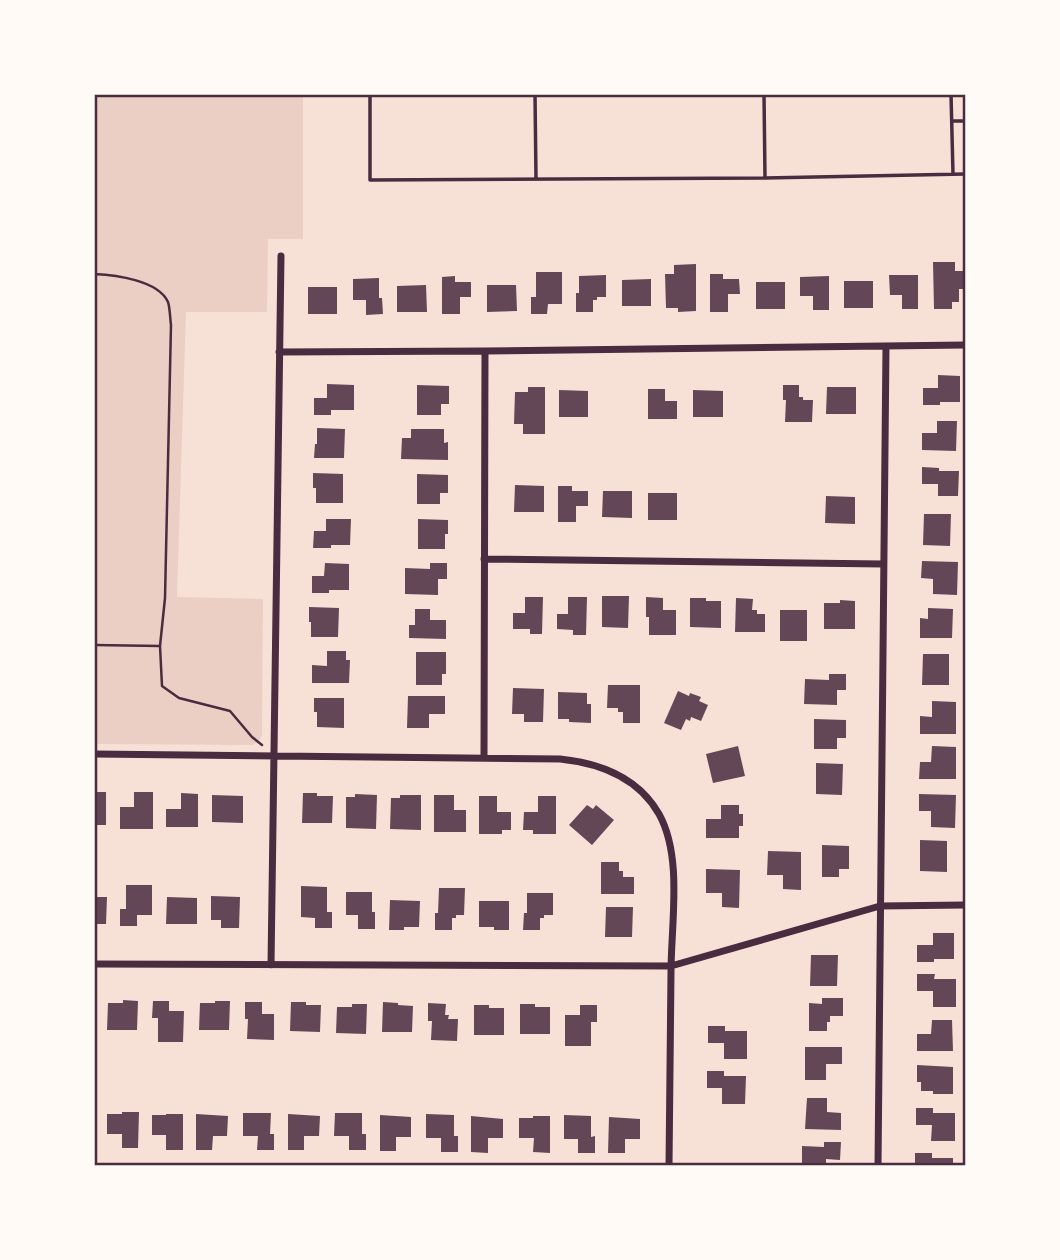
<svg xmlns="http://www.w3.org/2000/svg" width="1060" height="1260" font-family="'DejaVu Sans',sans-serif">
<rect width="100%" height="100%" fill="#f7e1d7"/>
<!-- green -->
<path fill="#ebcfc5" d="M95,95H303V239H268L267,312H186L177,597L263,599L262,735L259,741L253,745L95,744Z"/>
<!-- building -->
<path fill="#644757" d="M933,262H955V271H964V289H959V302H952V309H934Z
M696,264V311L678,312V308H666L665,274H674V265Z
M536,272H562V304H548L547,314H531V297H536Z
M710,274H723V279H739L740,294H728V312H710Z
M606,275V297H597V300H593V312H576V293H579V276Z
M889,275H918V309H902V295H890Z
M455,276V282H471V297H460V314H442V277Z
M829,276V310H813V296H800V277Z
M379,278V298H382L383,314L366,315V300H353V279Z
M651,279V306H622V280Z
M844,281H873V308H844Z
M756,282H785V309H756Z
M426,285L427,312H397V286Z
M487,285H516L517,311L487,312Z
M308,287H337V314H308Z
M938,375L960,376V402H940V405H923V388H938Z
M327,384L354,385V410H331V415H314V398H327Z
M417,385L449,386V404H441V415H417Z
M783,385H799V397H803V400H813L812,422H785L786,400H783Z
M528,387H545V434H523V424H514L515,392H528Z
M827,387H856V414H826Z
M648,389H665V401H677V419H648Z
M559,390L588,391V417H559Z
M693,390L723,391V417H693Z
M937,421H957L956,451L922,450V433H937Z
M317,428L345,429L344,458H314L315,444H317Z
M411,429H444V443L448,442V460L401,459L402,438H411Z
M922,467L939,468V471H959L958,496H938V484H922Z
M313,473L343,474V503H316V488H313Z
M417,474L448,475V493H440V504H417Z
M515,485L544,486V512H514Z
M558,486H572V491H588V506H576V522H558Z
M603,491H632V518L602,517Z
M648,493H677V520H648Z
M826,496L855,497V524L825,523Z
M924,514H951L950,546L923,545Z
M326,519H351L350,545H331V548H313L314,531H326Z
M418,519L448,520V534H445V549H418Z
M922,561L958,562L957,595L933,594V579L921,578Z
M325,563L349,564V590H329V593H312V576H324Z
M430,563H447V579H438V595L405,594V568L430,569Z
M602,596H629L628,628L602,627Z
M525,597H543L542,634H530V629H513V613H525Z
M568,597H587L586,635H573V630L557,629V614H568Z
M646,597L663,598V610H676V635H649V617H646Z
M690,598H706V601H721V628L690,627Z
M736,598L753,599L752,610H757V614H765V632H735Z
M840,600L855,601V629H824V603H840Z
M309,607L339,608L338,637H311V622H309Z
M928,608L953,609L952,638H920V618L928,619Z
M415,609H430V620H446V639L409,638V625H415Z
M780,610H807V641H780Z
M327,651H346V660H350L349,683H312V665L327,666Z
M416,652H446V674H442V685H416Z
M923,654H949V685H922Z
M829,674H846V690H837V705L804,704L805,679L829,680Z
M608,685H640V723H623V712H618V708H607Z
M513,688L544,689L543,722H524V714H512Z
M678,691L689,696L690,693L701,697L699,701L708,705L701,721L691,717L690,721L686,719L681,730L664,723Z
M558,692L587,693V704H591V723L569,722V719H558Z
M408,696H445V714H429V728H407Z
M314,698H344V728L317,727V712H314Z
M932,701L956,702V734H920V716L932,717Z
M814,719L846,720V738H837V749H814Z
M738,746L745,776L713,783L706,754Z
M932,746L956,747V779H919L920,762H931Z
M816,763L843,764L842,795L816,794Z
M94,792H106V825H94Z
M134,792H153V829H120V807H134Z
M181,793L198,794V827H166V809H181Z
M303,793H317V796H333L332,823H302Z
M355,794L377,795L376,829L346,828V797H355Z
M919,794L956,795L955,828L931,827V811H919Z
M212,795L243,796V823L212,822Z
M400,795H421V830L390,829L391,798H400Z
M434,795H454V810H466V832H434Z
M479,796H497V812H511V830H502V834H479Z
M538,796H556V834H533V830H523L524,812H538Z
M587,805L593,809L596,805L614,820L592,845L569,825Z
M721,805H739V814H743V826H739V838H706V819H721Z
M920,840L947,841V872L920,871Z
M822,845L849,846V869H839V877H822Z
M768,851L801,852V890L783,889V875H767Z
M601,862H619V871H623V877H634V894H601Z
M706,869L740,870L739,908L722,907V893H706Z
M126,885H152V915H137V926H120V909H126Z
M301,886L327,887V912H332V928H315V918L301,917Z
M439,888H465L464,915H456V918H452V930H435V913H438Z
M346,892H372V912H375V929H358V915H346Z
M527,893H553V915H544V918H540V930H523L524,913H527Z
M211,896L240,897L239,928H221V920H211Z
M94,897H107L106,924H94Z
M167,897L197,898V924H166Z
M390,900L420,901L419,927H404V930H389Z
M479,901H509V930H494V927H479Z
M606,907H633L632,937H605Z
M933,933H954V959H934V962H917V945H933Z
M811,955H838L837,986H810Z
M917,974H935L934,979H956V1007H933V991H917Z
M822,998H843V1016H830V1022H827V1031H809V1003L822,1004Z
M123,1000L138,1001L137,1030H107L108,1003H123Z
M153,1001H169V1011H184L183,1042H158V1018H152Z
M215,1001H230L229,1030H199L200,1003H215Z
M245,1002H262V1014H274V1040L247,1039L248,1019H245Z
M291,1002H306V1005H321L320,1032L290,1031Z
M383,1002L398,1003V1005L413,1006L412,1032H382Z
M428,1003L446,1004L445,1015H449L448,1019H458L457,1041L431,1040L432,1021H428Z
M352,1004H367L366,1034L336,1033L337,1007H352Z
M520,1004H535V1007H550V1034H520Z
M474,1005H489V1008H504V1035H474Z
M580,1005H597V1022H591V1046H565V1015H580Z
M932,1020H952L953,1051H917V1034H931Z
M708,1026H725V1031H747V1059H724V1043H708Z
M805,1047H842V1064H826V1080H805Z
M917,1065L953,1067V1094H933V1091H921V1082H917Z
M707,1071H724V1076H746L745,1104H722V1088H707Z
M807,1098H827V1112L841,1113V1130L805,1129Z
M916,1108H933V1113H955V1141H931L932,1125H916Z
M122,1112H139L138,1148H122V1134H107V1114H122Z
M243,1113H271L270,1134H274V1150H257L258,1136H243Z
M335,1113H362V1134H366V1150H349V1136H334Z
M166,1114H183V1150H166V1135H152V1115H166Z
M196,1114L228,1116L227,1136H213L212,1150H196Z
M288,1114L320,1116L319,1136H304V1150H288Z
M426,1114L454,1115V1136H458V1152H441V1138H426Z
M380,1115L411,1117V1137H396V1151H380Z
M564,1115L591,1116V1137L595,1136V1153H578V1139H564Z
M471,1116L503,1119V1138H488V1153L471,1152Z
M533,1116H550V1153L533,1152L534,1138H519V1118H533Z
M609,1117L640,1119V1139H625V1153H608Z
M824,1142H841L840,1160L826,1159V1166H802V1146L824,1147Z
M915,1153H932V1158H953V1166H915Z"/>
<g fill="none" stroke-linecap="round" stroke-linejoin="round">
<!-- path -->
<path stroke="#4a2c40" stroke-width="2.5" d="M94,274C115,275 158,280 168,302C170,308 170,318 171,325L165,598L160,646L162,686L179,698L230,711L252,737L262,745
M94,645L160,646"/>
<!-- service -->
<path stroke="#4a2c40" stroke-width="3.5" d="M370,94V180L765,178L764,94
M535,94L536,179
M951,94L953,174
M952,121H965
M765,178L965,174"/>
<!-- minor -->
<path stroke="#4a2c40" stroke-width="7" d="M279,352L485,351L965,345
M484,559L883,564
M94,754L560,759C599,763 638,777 659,814C683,857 671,924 671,972C670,1037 670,1101 669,1166
M484,758L485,351
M94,964L671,966L880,906L965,905
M271,965L281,256
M878,1166L886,346"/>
</g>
<!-- border -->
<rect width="1060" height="1260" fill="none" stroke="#fffaf5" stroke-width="192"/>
<rect x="96" y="96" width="868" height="1068" fill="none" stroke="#4a2c40" stroke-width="2.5"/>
</svg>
